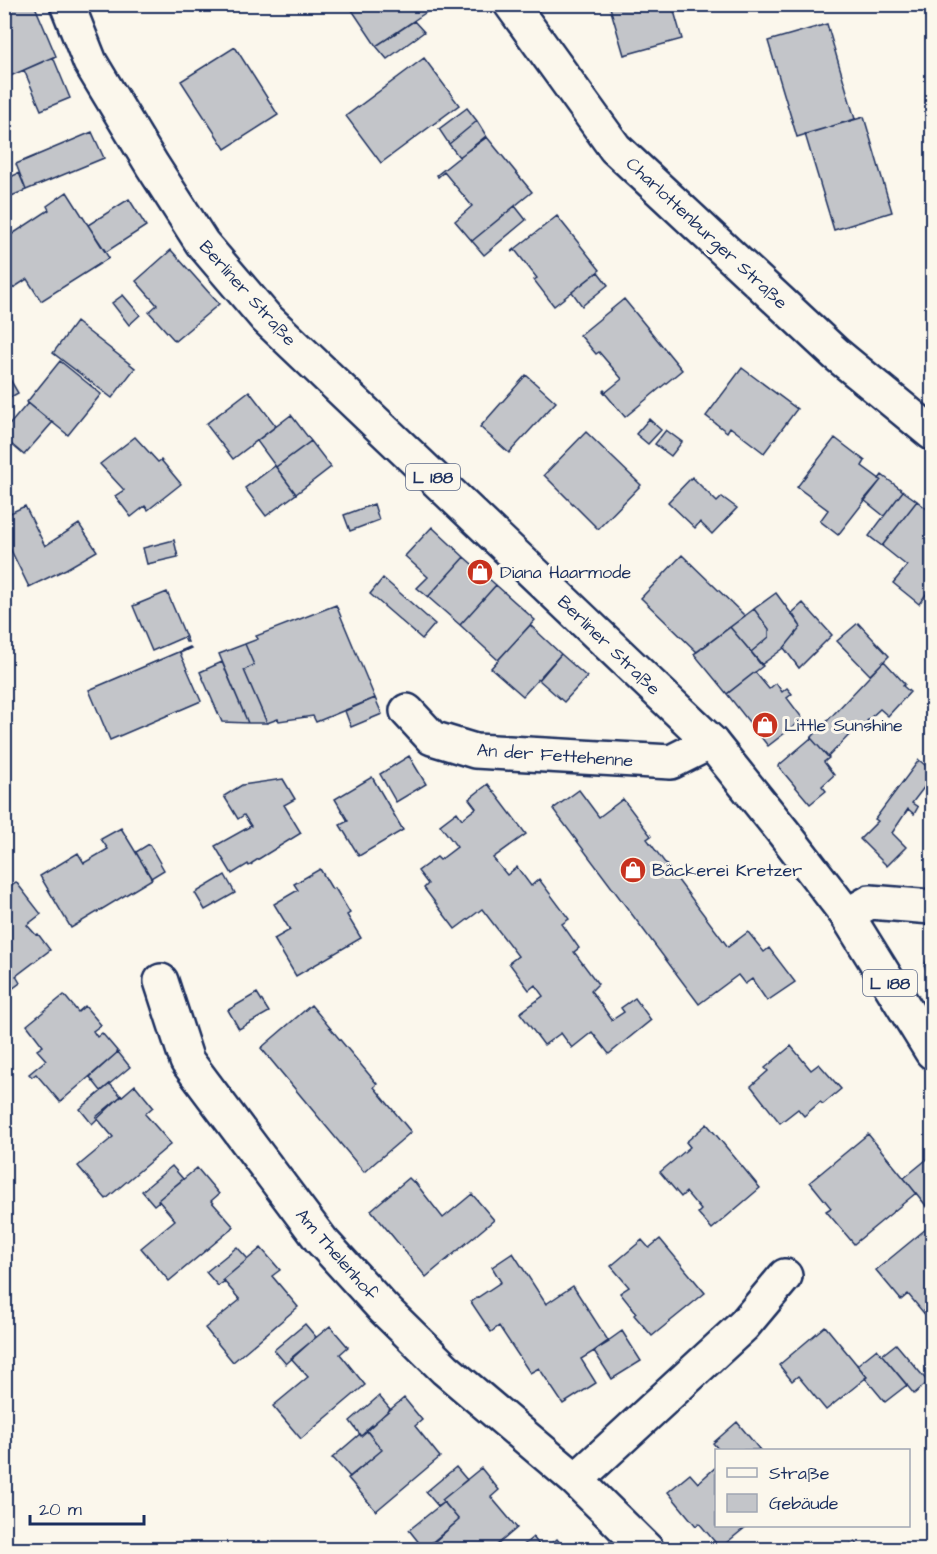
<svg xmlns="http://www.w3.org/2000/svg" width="937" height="1554" font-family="'Architects Daughter',sans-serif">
<rect width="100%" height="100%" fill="#fbf7ec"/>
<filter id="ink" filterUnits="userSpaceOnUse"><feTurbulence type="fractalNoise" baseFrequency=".0167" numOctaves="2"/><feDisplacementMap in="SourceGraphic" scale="12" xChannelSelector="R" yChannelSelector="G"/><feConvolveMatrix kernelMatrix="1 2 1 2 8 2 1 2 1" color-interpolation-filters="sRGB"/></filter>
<g filter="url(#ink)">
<!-- building -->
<path fill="#c3c5c9" stroke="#1b2f5e" stroke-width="1.5" d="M4,4H34L56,56L8,77L4,69Z
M348,4H436L437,5L376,46Z
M609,4H672L682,39L624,55Z
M414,21L424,32L387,59L376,46Z
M827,24L855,119L797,137L768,41Z
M235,47L278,115L225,149L181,81Z
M53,57L70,98L41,110L24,70Z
M424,58L459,105L381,163L346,116Z
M467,108L477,121L449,144L439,129Z
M864,117L892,212L834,230L805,134Z
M477,121L487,137L459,157L449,144Z
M92,132L104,158L26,190L16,164Z
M486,136L532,192L472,241L455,221L472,206L444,172L438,177L437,175Z
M19,173L26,190L9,197L4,184V180Z
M67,192L109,258L41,301L27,279L4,294V240L6,239L4,233L8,237L49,210L47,206Z
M129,199L146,226L106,252L88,225Z
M515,206L526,220L484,255L472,241Z
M557,216L600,270L554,306L534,280L537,278L515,250L511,252Z
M171,250L219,304L175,341L149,312L157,305L136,281Z
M598,272L608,285L582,306L572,292Z
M123,295L140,315L129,325L112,303Z
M624,299L682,370L625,417L603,391L604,390L606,392L622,379L599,352L596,354L580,335Z
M76,322L135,368L112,398L53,353Z
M60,361L101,394L68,435L27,402Z
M742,368L797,409L764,453L730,427L727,432L706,416Z
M4,369L18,393L4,401Z
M526,375L556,402L509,453L480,427Z
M249,391L276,426L233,459L206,424Z
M28,403L52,423L24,455L4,438V431Z
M291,415L311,441L276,467L257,441Z
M649,419L661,430L648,444L636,434Z
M666,430L682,442L671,456L655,444Z
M586,432L641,485L598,529L544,475Z
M135,437L158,462L161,460L181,484L148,510L145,506L131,517L115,496L124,490L100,464Z
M835,438L865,461L862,466L881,480L838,535L820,521L828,510L797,487Z
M311,441L331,467L296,494L276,467Z
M275,466L296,494L266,516L245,488Z
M882,475L903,491L884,516L864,500L881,480L879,479Z
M692,477L717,502L722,497L737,508L712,534L700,522L695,528L668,502Z
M903,491L917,501L882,546L869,536Z
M917,501L932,513V586L919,604L893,583L907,566L882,546Z
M374,504L379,520L350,531L344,515Z
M25,506L45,546L79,524L97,551L66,569L29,587L4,536V516Z
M432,527L464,557L428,597L417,588L428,577L405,556Z
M174,540L178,557L147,564L143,548Z
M682,555L745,616L697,652L641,598Z
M464,557L496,585L460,625L428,597Z
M383,578L435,624L422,639L370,594Z
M496,585L535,620L498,660L460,625Z
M167,592L188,642H186L184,637L152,651L133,606Z
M776,593L801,627L784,648L761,665L751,652L769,637V629L754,609Z
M803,603L832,635L799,668L784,648L801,627L792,613Z
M336,605L375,698L316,722L313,716L279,721L278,719L267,723L244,670L254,665L245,644L258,639L256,636Z
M754,609L769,629V637L751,652L730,627Z
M858,623L889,656L870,675L837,641Z
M530,625L561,654L523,696L491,668Z
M730,627L763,666L727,694L694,654Z
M245,644L254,665L244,670L267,723H248L219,654Z
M190,647L191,648L180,653L201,701L110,740L89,690Z
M561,654L587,677L564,702L539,680Z
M884,661L905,684L903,686L910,692L888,716L880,709L867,721L870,723L860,732L856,728L828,757L811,738Z
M222,662L248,723L222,722L200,672Z
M755,672L769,689L776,683L782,692L787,688L792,694L787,698L803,719L768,746L727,694Z
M375,698L382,714L351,727L345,711Z
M811,738L828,757L829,758L824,762L834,775L822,786L826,791L810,804L778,766Z
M409,756L426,784L396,802L380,774Z
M919,760L932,771V777L912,803L918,807L914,814L908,809L892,833L906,847L887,866L860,839L878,821L875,819Z
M372,777L403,830L359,856L340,825L348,821L335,799Z
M283,779L295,799L284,805L301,833L252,863V864L249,866L248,864L232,874L215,846L251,826L244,815L238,819L224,796L242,785Z
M488,784L526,834L493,858L507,875L517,867L531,886L539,879L569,919L562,924L579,948L574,952L598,984L591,991L612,1020L624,1012L621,1008L635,998L651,1020L609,1054L592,1032L572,1048L561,1033L544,1045L520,1013L543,996L535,985L529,990L509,963L518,956L482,909L455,929L424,888L428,884L418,871L437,857L440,860L457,847L440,825L457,812L462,819L476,808L469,799Z
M579,790L599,817L623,799L651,836L647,839L728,947L748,932L764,952L769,948L795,982L767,1001L752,979L745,984L738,975L699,1004L553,809Z
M121,828L152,879L71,928L40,876L78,853L84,863L108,849L101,839Z
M149,844L164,870L151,878L136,852Z
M320,869L332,889L335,888L350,913L347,915L361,938L296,976L274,939L290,930L274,904L298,890L294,884Z
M225,875L235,893L205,910L195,893Z
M16,882L41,914L27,925L36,935L38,934L50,950L16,976L20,983L4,995V906L9,903L4,897V890Z
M932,951V979L924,966Z
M257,993L269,1012L239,1029L228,1010Z
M64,995L78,1012L85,1006L101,1025L93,1031L97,1037L102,1033L118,1052L60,1102L36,1074L32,1077L29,1074L46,1060L37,1050L43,1046L27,1025Z
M311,1005L377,1084L374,1087L411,1132L364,1172L261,1048Z
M791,1046L811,1070L819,1064L841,1089L823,1104L820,1102L804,1116L798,1109L780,1123L751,1086L768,1071L765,1068Z
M118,1052L130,1067L101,1091L90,1077Z
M110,1084L121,1096L92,1124L80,1109Z
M135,1085L153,1107L145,1114L171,1144L106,1199L78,1166L113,1137L96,1117L121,1096V1097Z
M707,1124L760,1188L712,1229L698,1213L701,1210L686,1192L681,1197L660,1172L690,1147L686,1142Z
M868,1134L916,1193L854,1244L826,1211L831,1208L810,1182Z
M931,1156L932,1157V1213L904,1178Z
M172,1166L183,1179L158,1200L159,1201L154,1205L142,1191Z
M197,1168L219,1194L211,1201L234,1227L169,1281L141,1248L175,1220L158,1200Z
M409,1178L413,1182L414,1181L443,1218L472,1194L494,1220L426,1277L371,1210Z
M932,1224V1323L908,1294L901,1300L876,1270Z
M660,1239L705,1293L652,1336L634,1315L636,1313L620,1293L629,1287L611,1266L642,1240L649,1248Z
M237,1247L248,1259L223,1280L225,1281L218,1286L206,1272Z
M261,1248L280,1270L272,1276L298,1307L233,1362L205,1328L240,1300L223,1280Z
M513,1253L546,1304L573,1286L609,1342L581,1359L596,1383L563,1404L539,1368L530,1373L499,1326L491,1332L471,1302L501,1282L492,1267Z
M305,1324L316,1337L286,1364L274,1350Z
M330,1326L348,1347L340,1354L365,1385L301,1439L273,1406L308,1377L291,1358Z
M825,1326L867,1377L826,1410L798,1376L792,1381L779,1365Z
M622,1331L641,1361L612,1379L594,1351Z
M896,1344L928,1382L914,1394L882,1355Z
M877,1349L907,1385L885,1402L865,1378L867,1377L857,1365Z
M379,1396L390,1409L361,1436L350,1421Z
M404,1398L422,1420L415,1426L440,1457L376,1511L348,1478L382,1450L366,1430Z
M737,1422L760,1450H719L713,1443Z
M367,1431L382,1450L350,1477L334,1459L332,1458L360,1434L361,1436Z
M456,1467L467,1480L442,1500L444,1502L438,1506L426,1492Z
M716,1467V1526H747L720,1548L699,1523L696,1526L668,1492L690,1474L698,1483Z
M481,1468L499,1490L491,1497L517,1528L491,1550H425L459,1520L442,1500Z
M444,1502L459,1520L424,1549L409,1530Z
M533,1537L543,1550H518Z
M557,1539L566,1550H544Z
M855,1541L861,1549L847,1550L846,1548Z"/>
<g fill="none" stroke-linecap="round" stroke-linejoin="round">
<defs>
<path id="minor" d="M511,4L615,148L836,354L932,433
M407,711L432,738L475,751L671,762L711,742
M161,981L187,1061L321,1240L383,1308L445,1369L576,1480L647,1550
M576,1480L744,1325L785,1276"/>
<path id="tertiary" d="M847,915L870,902L932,907"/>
<path id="primary" d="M67,4L90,62L152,165L202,243L266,318L711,742L784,833L847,915L932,1052"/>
</defs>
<!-- minor casing -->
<use href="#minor" stroke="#1b2f5e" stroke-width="38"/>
<!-- tertiary casing -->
<use href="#tertiary" stroke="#1b2f5e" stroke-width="38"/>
<!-- primary casing -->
<use href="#primary" stroke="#1b2f5e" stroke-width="38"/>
<!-- minor -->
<use href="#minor" stroke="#fbf7ec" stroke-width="33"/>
<!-- tertiary -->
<use href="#tertiary" stroke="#fbf7ec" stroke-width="33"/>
<!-- primary -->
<use href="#primary" stroke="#fbf7ec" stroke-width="33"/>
</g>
</g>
<!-- icons -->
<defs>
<symbol id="shop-disc" viewBox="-11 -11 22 22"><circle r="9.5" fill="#c8321e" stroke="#fbf7ec"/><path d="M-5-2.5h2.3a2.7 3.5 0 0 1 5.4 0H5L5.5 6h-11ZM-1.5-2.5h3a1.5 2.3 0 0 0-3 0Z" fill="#fff"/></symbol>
</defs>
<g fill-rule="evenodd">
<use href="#shop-disc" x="465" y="557" width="30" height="30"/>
<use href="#shop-disc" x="750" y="710" width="30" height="30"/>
<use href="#shop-disc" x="618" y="855" width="30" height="30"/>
</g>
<g text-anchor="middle" stroke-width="6" stroke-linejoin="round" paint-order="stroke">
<!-- shield labels -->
<g fill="#fbf7ec" stroke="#5e6b89" stroke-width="1.5">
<rect x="406" y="464" width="54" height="26" rx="4.5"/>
<rect x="863" y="970" width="54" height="26" rx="4.5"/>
</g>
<g font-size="16" font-weight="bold" fill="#1b2f5e">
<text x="433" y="483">L 188</text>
<text x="890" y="989">L 188</text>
</g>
<!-- street labels -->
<g font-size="18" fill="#1b2f5e" stroke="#fbf7ec">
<text transform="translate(707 233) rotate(43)" y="6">Charlottenburger Straße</text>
<text transform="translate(248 293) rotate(48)" y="6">Berliner Straße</text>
<text transform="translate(609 645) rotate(44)" y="6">Berliner Straße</text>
<text transform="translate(555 755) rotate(4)" y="6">An der Fettehenne</text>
<text transform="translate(337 1254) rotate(49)" y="6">Am Thelenhof</text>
</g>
<!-- poi labels -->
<g font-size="18" fill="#1b2f5e" stroke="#fbf7ec" text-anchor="start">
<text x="500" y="578">Diana Haarmode</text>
<text x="784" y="731">Little Sunshine</text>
<text x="652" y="876">Bäckerei Kretzer</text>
</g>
</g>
<!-- margin -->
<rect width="937" height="1554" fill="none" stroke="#fbf7ec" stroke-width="24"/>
<rect x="12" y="12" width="913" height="1530" fill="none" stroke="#1b2f5e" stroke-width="2" filter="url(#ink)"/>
<!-- legend -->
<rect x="715" y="1449" width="195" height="78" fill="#fbf7ec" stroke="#a1a7b3" stroke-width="1.5"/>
<rect x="727" y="1468" width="30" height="9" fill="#fbf7ec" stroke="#a1a7b3" stroke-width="1.5"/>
<text x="769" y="1479" font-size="18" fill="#1b2f5e">Straße</text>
<rect x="727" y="1494" width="30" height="18" fill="#c3c5c9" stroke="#a1a7b3" stroke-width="1.5"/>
<text x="769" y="1509" font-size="18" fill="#1b2f5e">Gebäude</text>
<!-- scale -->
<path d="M30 1515v9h114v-9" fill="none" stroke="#1b2f5e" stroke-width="3"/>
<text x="39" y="1515" font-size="18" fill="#1b2f5e" stroke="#fbf7ec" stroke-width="4.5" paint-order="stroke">20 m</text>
</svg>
